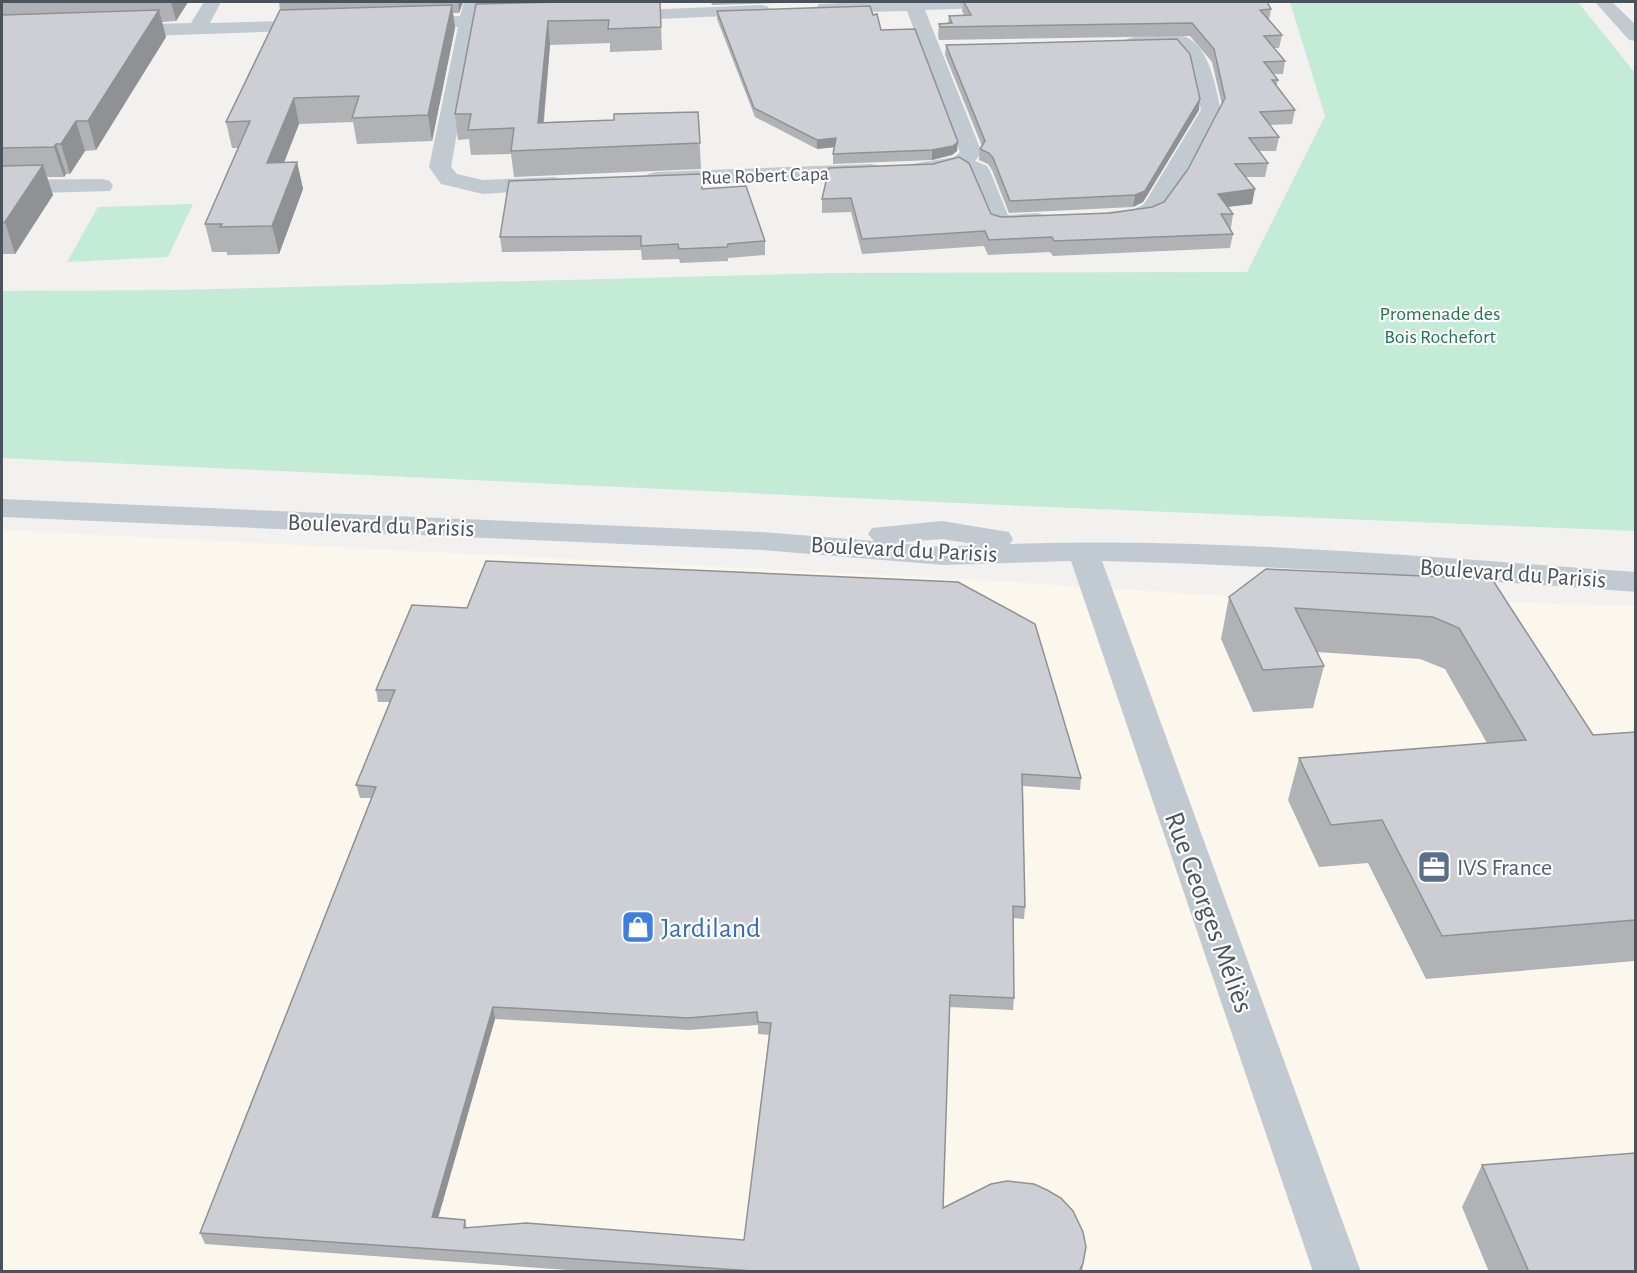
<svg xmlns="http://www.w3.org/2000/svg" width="1637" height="1273" font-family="'Alegreya Sans',sans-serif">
<rect width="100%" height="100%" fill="#f2f1f0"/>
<!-- commercial -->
<path fill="#fbf7ec" d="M2,530L994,581L1222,596L1635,606V1271H2Z"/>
<!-- green -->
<path fill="#c3ebd5" d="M1290,2H1578L1635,73V531L1024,506L2,458V291L177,290L832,273L1247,272L1325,116Z
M193,204L168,257L67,262L98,207Z"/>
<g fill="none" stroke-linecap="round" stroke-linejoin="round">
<!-- minor -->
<path fill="#c2cad1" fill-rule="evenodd" d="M204,2H221L210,23L318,20L324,21L327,25L324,29L318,30L120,37L113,35L111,31L113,27L120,25L191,23Z
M464,2H480L478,15H524L527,19L524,23L518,24L476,26L451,167L457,174L483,180L554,177L562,179L565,184L562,189L483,194L441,184L429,167L458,27L408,28L402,27L399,23L402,19L408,18L460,16Z
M862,2H1023L1021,6L1015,7L925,10L982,153L975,161L987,166L990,171L1008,215L1037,213L1045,215L1048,220L1045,225L1000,229L992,227L970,175C949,164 933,179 912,174L909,169L912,164L954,157L960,152L907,11L825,13L819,12L816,8L819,4Z
M1595,2H1612L1636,25V41L1629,40Z
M761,5L767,6L770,10L767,14L615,21L609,20L606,16L609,12L615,11Z
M1181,35C1210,43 1215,86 1221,110L1161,214L1138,223L1107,222L1104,217L1107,212L1134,209L1144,204L1201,110L1191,63L1176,47L1134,49L1127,47L1125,43L1127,39L1134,37Z
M871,164L879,166L882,171L879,176L656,186L648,184L645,179L648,174L656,172Z
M102,179L110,181L113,186L110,191L2,194V180Z
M2,499L761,532L874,541L868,534L872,528L942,521L1009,532L1013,539L1010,544C1218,537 1427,557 1636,572V592C1458,579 1280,565 1102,561L1361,1272H1313L1071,561L943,565L761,550L2,517ZM942,539L980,545L943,547L893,543Z"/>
</g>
<!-- wall -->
<path fill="#b1b2b6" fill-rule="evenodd" d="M2,2H188L176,21L162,22L166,37L96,150L85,151L70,174H66L64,177H47L53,195L15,254H2Z
M279,2H463L459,13H453L455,28L432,141L357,144L353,122L299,124L284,163L297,162L303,189L279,254L227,255V252H212L205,224L238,148H232L226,122L280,10Z
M480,2H660L662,50L610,52V43L550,45L544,122L614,120L698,112L701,169L514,177L511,154L471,155L469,139L458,140L455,114L480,4Z
M711,2H809L712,5Z
M963,2H1267L1271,9L1269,20L1282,35L1279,48H1274L1285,61L1283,74H1273L1278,80L1276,87L1295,110L1292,124L1270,125L1279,137L1276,151H1259L1268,163L1265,177H1246L1252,204L1228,207L1233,214L1231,228L1230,229L1233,234L1230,248L1053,256L1050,252L988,255L984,246L862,254L851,212L822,213V199L829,168L1001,217L1111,213L1152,207L1164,202L1188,169L1222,105L1212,62L1190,36L939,40L938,36L939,24H948L949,16L964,15L962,11Z
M717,11L873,15L881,30L957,151L952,155L932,160L833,164V154L834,147L817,149L755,117L717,19Z
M946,45L1199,110L1143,202L1133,207L1009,213L992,170L988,164L979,160L980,149L982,146L945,55Z
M702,189L765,241V255L728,258V261L680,263L679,259L642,260L641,250L502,252L500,237Z
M1492,579L1593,735L1635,732V961L1426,979L1368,863L1319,867L1288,800L1299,758L1487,743L1445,669L1420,659L1317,652L1324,666L1313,708L1253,712L1221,639L1229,597Z
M412,605L1081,778L1080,790L1023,786L1025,907L1024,919L1013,918L1014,998L1013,1010L949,1007L943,1208L1086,1247L1082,1272H596L205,1244L200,1233L371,798H360L356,785L390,702H378L376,690ZM495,1019L689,1030L758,1025V1034L769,1035L744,1240L467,1228L465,1220L438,1217Z
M1482,1165L1635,1272H1489L1462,1207Z"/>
<!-- shaded-wall -->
<path fill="#909194" d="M171,2H188L176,21Z
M458,2H463L459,13Z
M452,5L455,28L432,141L428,115Z
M159,10L166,37L96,150L88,121Z
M548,21L550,45L541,148L538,123Z
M294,98L299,124L273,190L267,163Z
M1200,99L1199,110L1143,202L1133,207L1135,195Z
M76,121L85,151L70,174L61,144Z
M836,138V147L817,149V140Z
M958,142L957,151L952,155L932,160V150Z
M56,144L66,174L64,177L54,147Z
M297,162L303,189L279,254L272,226Z
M43,165L53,195L15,254L5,222Z
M1255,189L1252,204L1216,208L1218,194Z
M493,1007L495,1019L435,1229L432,1217Z"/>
<!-- building -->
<path fill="#cecfd4" stroke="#909194" stroke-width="1.5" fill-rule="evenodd" d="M560,2H660L661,27L608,29L609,20L548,21L538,123L614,120V114L698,112L700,143L511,151L514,128L468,130L471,114H455L476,4Z
M964,2H1267L1271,9L1260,10L1282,35L1264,36L1285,61L1264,62L1278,80H1272L1295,110L1260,112L1279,137L1249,138L1268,163L1235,164L1255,189L1218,194L1233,214H1221L1233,234L1054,241L1052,237L989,240L985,231L862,239L851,198L822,199L829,168L933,164L959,157L969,163L991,214L1001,217L1111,213L1152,207L1164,202L1188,169L1225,98L1214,49L1192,23L940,27L939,24L952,23L949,16L971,15Z
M452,5L428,115L352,118L359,96L294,98L267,163L297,162L272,226L220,227L222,224H205L250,121L226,122L280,10Z
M870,6L873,15L877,14L881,30L915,29L958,142L953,146L932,150L833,154L836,138L817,140L754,108L717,11Z
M159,10L88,121H76L61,144H56L54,147L2,148V15Z
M1177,39L1190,54L1200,99L1145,191L1135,195L1010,201L993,158L989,153L980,149L985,141L946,45Z
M43,165L5,222L2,223V166Z
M701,174L702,189L746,186L765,241L728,244L727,247L679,249L678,244L641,246V236L500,237L509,181Z
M486,561L958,582L1035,624L1081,778L1022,774L1025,907L1013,906L1014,998L950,995L943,1208L991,1184L1007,1181L1034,1184L1047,1190L1061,1198L1073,1211L1083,1232L1086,1247L1083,1263L1079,1272H766L200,1233L376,787L356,785L395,690H376L412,605L467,608ZM493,1007L688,1018L757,1012L758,1022L771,1023L744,1240L526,1223L464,1228L465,1220L432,1217Z
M1266,569L1492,579L1593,735L1635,732V920L1442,936L1382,820L1331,825L1299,758L1526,740L1459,628L1433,617L1295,608L1324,666L1263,670L1229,597Z
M1635,1153V1272H1529L1482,1165Z"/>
<!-- icons -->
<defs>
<symbol id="office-square" viewBox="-11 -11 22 22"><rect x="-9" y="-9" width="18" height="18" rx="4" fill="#5c6f8a" stroke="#fff"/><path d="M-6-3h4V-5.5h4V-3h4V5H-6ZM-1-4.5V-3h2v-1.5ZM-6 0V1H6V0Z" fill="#fff"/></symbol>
<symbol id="shop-square" viewBox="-11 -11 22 22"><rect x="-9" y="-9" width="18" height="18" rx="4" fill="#3f7fe0" stroke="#fff"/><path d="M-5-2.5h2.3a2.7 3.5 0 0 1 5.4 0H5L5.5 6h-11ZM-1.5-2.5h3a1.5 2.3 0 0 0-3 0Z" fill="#fff"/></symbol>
</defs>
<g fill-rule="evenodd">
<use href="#office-square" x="1415" y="848" width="38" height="38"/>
<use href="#shop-square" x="619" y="908" width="38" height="38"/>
</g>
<g text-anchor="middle" stroke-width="4.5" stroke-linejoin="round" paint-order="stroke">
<!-- far-street labels -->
<g font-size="20" fill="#4a525c" stroke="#fff">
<text transform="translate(765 175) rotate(-2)" y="7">Rue Robert Capa</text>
</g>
<!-- far-park labels -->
<g font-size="20" fill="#207751" stroke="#fff">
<text x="1440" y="320">Promenade des<tspan x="1440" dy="23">Bois Rochefort</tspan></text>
</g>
<!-- street labels -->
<g font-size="24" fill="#4a525c" stroke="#fff">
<text transform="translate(381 525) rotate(2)" y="8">Boulevard du Parisis</text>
<text transform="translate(904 549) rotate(3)" y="8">Boulevard du Parisis</text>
<text transform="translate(1513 573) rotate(4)" y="8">Boulevard du Parisis</text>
</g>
<!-- service labels -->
<g font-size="24" fill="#4e5e75" stroke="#fff" text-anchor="start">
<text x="1457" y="875">IVS France</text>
</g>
<!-- near-street labels -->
<g font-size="28" fill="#4a525c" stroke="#fff">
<text transform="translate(1210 912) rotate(70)" y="10">Rue Georges Méliès</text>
</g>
<!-- near-shop labels -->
<g font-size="28" fill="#366cbe" stroke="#fff" text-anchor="start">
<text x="661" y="937">Jardiland</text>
</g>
</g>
<!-- border -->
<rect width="1637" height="1273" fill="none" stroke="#4a525c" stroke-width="6"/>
</svg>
